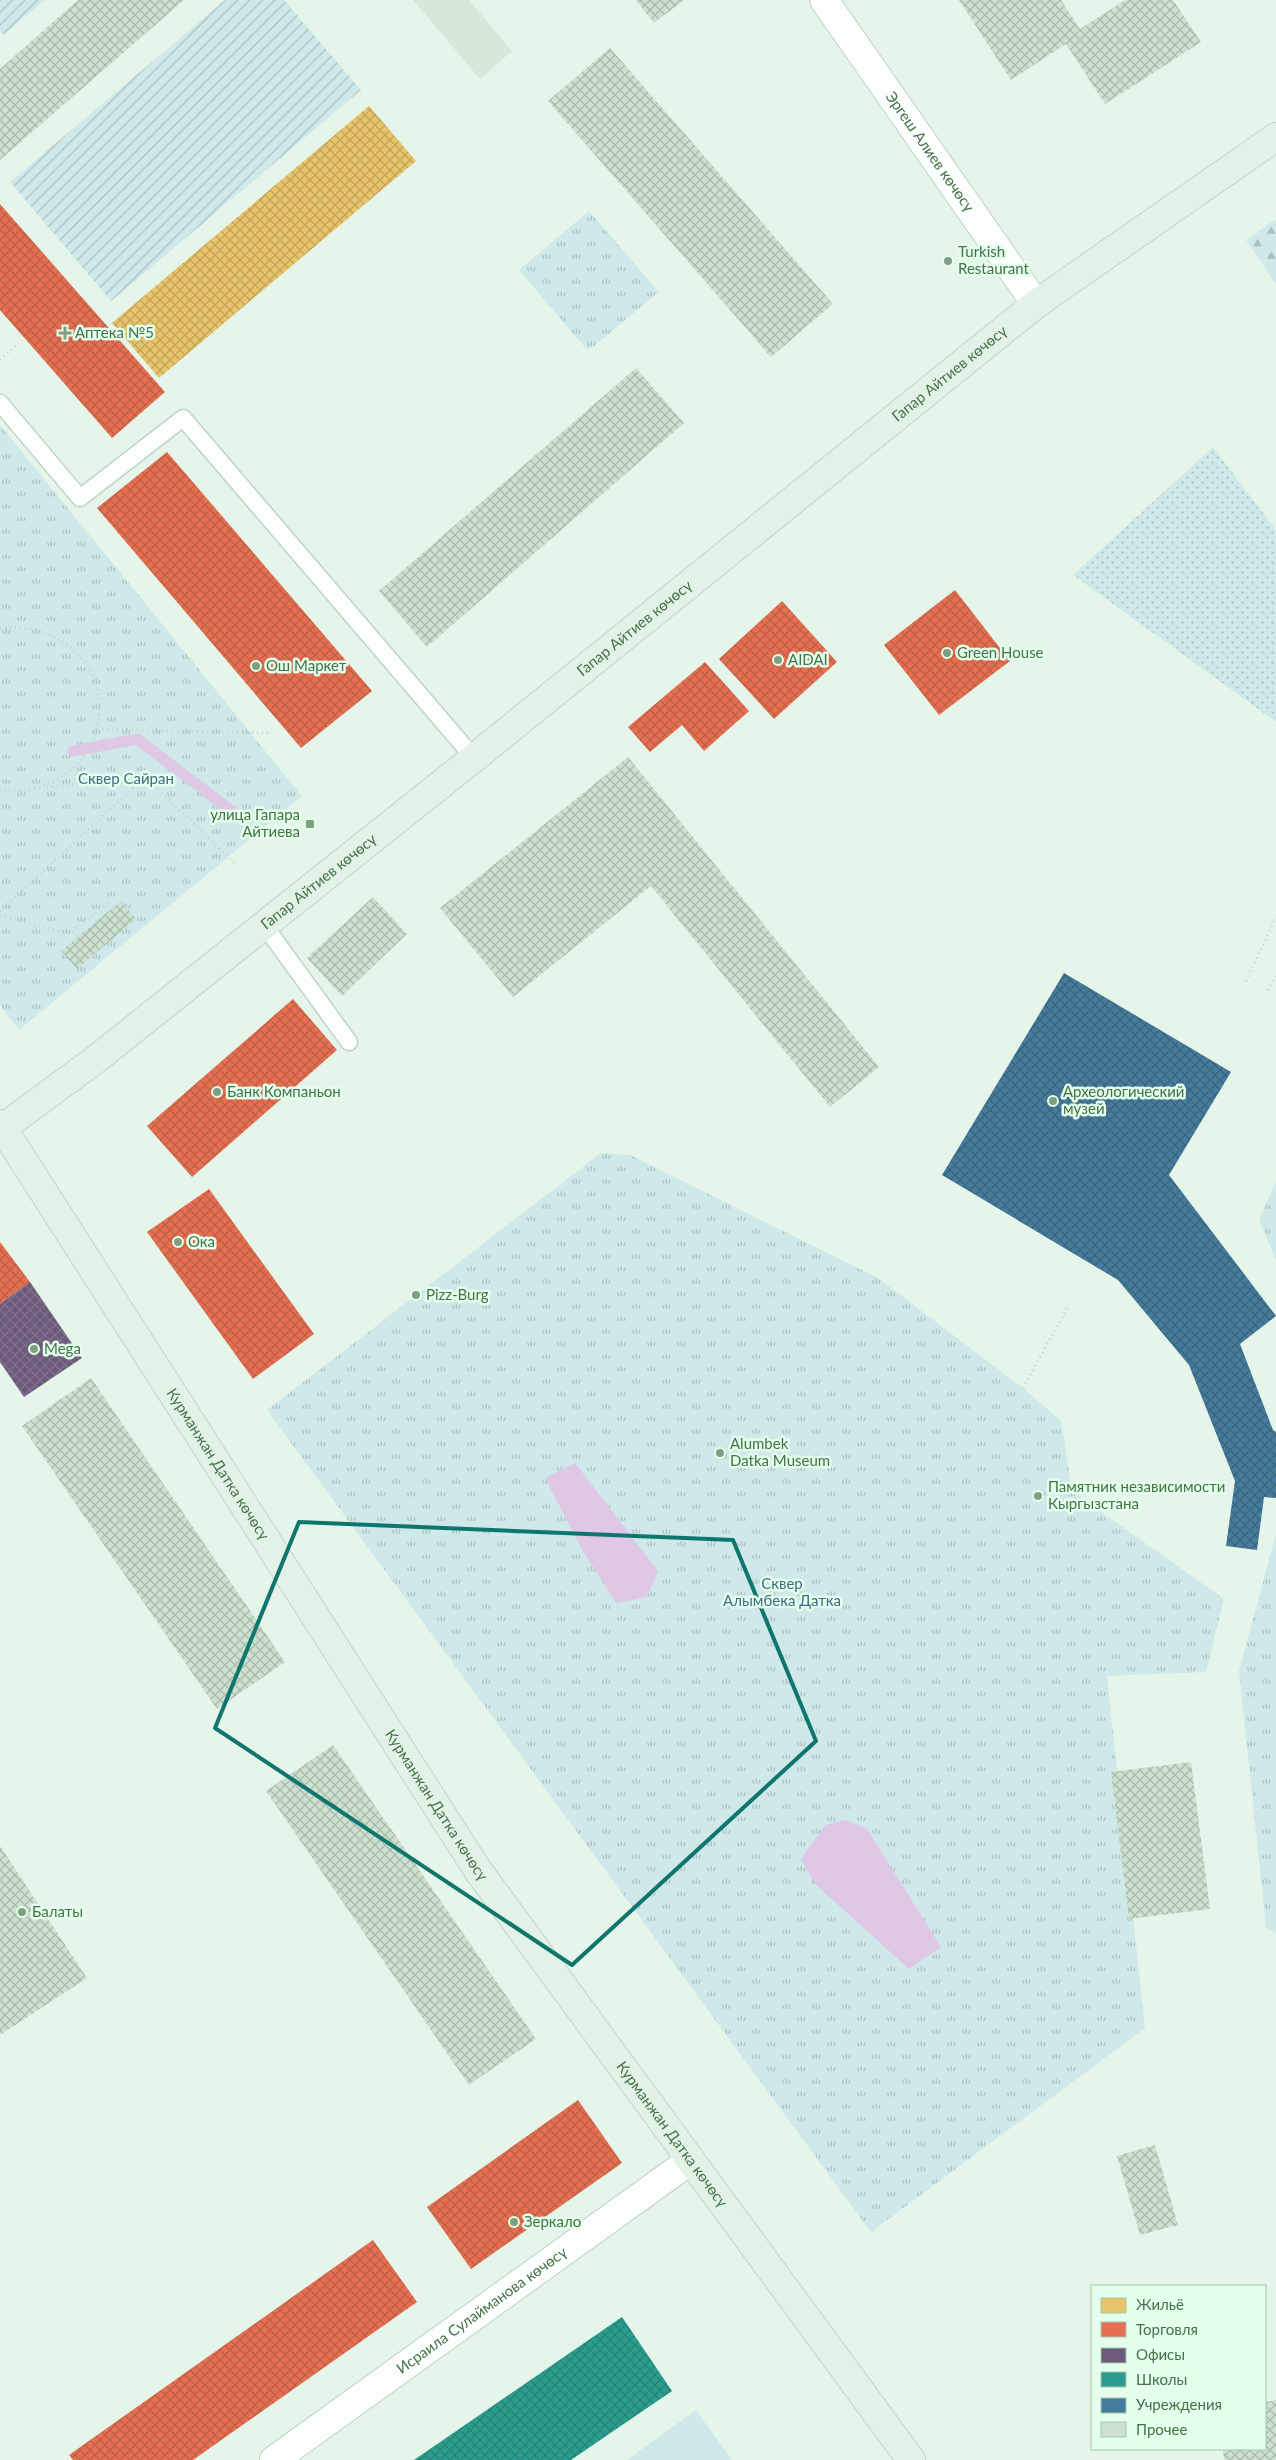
<svg xmlns="http://www.w3.org/2000/svg" width="1276" height="2460" font-family="Lato,sans-serif">
<defs>
<pattern id="grass-dots" width="8" height="8" patternUnits="userSpaceOnUse" patternTransform="scale(1.25)"><rect width="8" height="8" fill="#cfe8e9"/><path d="M2 2h.1M6 6h.1" fill="none" stroke="#aac0bf" stroke-width="1.8" stroke-linecap="round"/></pattern>
<pattern id="forest-firs" width="22" height="20" patternUnits="userSpaceOnUse" patternTransform="scale(1.25)"><rect width="22" height="20" fill="#cfe8e9"/><path d="M5 1l3.5 6h-7zM16 11l3.5 6h-7z" fill="#aac0bf"/></pattern>
<pattern id="park-tufts" width="24" height="20" patternUnits="userSpaceOnUse" patternTransform="scale(1.25)"><rect width="24" height="20" fill="#cfe8e9"/><path d="M3 7l-1-3M5 7V3M7 7l1-3M15 17l-1-3M17 17v-4M19 17l1-3" fill="none" stroke="#aac0bf"/></pattern>
<pattern id="garden-furrows" width="10" height="10" patternUnits="userSpaceOnUse" patternTransform="scale(1.25)"><rect width="10" height="10" fill="#cfe8e9"/><path d="M-1 1l2-2M0 10L10 0M9 11l2-2" fill="none" stroke="#aac0bf"/></pattern>
<pattern id="homes-cross-hatch" width="8" height="8" patternUnits="userSpaceOnUse" patternTransform="scale(1.25)"><rect width="8" height="8" fill="#e9c46a"/><path d="M0 0l8 8M0 8l8-8" fill="none" stroke="#bfa459"/></pattern>
<pattern id="shops-cross-hatch" width="8" height="8" patternUnits="userSpaceOnUse" patternTransform="scale(1.25)"><rect width="8" height="8" fill="#e76f51"/><path d="M0 0l8 8M0 8l8-8" fill="none" stroke="#bd6045"/></pattern>
<pattern id="offices-cross-hatch" width="8" height="8" patternUnits="userSpaceOnUse" patternTransform="scale(1.25)"><rect width="8" height="8" fill="#6d597a"/><path d="M0 0l8 8M0 8l8-8" fill="none" stroke="#7f728a"/></pattern>
<pattern id="schools-cross-hatch" width="8" height="8" patternUnits="userSpaceOnUse" patternTransform="scale(1.25)"><rect width="8" height="8" fill="#2a9d8f"/><path d="M0 0l8 8M0 8l8-8" fill="none" stroke="#268477"/></pattern>
<pattern id="public-cross-hatch" width="8" height="8" patternUnits="userSpaceOnUse" patternTransform="scale(1.25)"><rect width="8" height="8" fill="#457b9d"/><path d="M0 0l8 8M0 8l8-8" fill="none" stroke="#39657b"/></pattern>
<pattern id="building-cross-hatch" width="8" height="8" patternUnits="userSpaceOnUse" patternTransform="scale(1.25)"><rect width="8" height="8" fill="#cde1d0"/><path d="M0 0l8 8M0 8l8-8" fill="none" stroke="#a8bbab"/></pattern>
</defs>
<rect width="100%" height="100%" fill="#e5f5ea"/>
<!-- industrial -->
<path fill="#d6e8da" d="M413,0H469L512,51L480,79Z"/>
<!-- grass -->
<path fill="url(#grass-dots)" d="M1213,447L1276,530V722L1073,575Z"/>
<!-- forest -->
<path fill="url(#forest-firs)" d="M1276,219V284L1246,240Z"/>
<!-- park -->
<path fill="url(#park-tufts)" d="M589,211L659,292L588,351L519,270Z
M0,425L302,796L19,1030L0,1005Z
M601,1153L630,1155L878,1278L1023,1388L1061,1421L1072,1491L1224,1599L1206,1672L1107,1676L1145,2028L871,2232L267,1410Z
M1276,1181V1260L1259,1220Z
M1276,1534V1934L1266,1927L1239,1671Z"/>
<!-- garden -->
<path fill="url(#garden-furrows)" d="M0,0H45L3,35L0,31Z
M225,0H284L361,90L111,301L10,182Z"/>
<!-- pitch -->
<path fill="#cfe8e9" d="M696,2410L732,2460H627Z"/>
<!-- water -->
<path fill="#dfc7e6" d="M575,1463L658,1571L647,1597L616,1603L583,1551L545,1478Z
M846,1820L867,1829L941,1947L909,1969L815,1884L801,1859L825,1825Z"/>
<!-- homes -->
<path fill="url(#homes-cross-hatch)" d="M369,106L416,161L159,378L112,323Z"/>
<!-- shops -->
<path fill="url(#shops-cross-hatch)" d="M0,204L165,392L112,438L0,310Z
M167,452L372,691L301,748L97,508Z
M955,590L1010,661L939,715L884,645Z
M782,601L837,662L774,719L719,659Z
M705,662L749,711L704,751L682,725L650,752L628,727Z
M293,999L337,1050L192,1177L147,1126Z
M209,1189L314,1334L253,1379L147,1232Z
M0,1242L30,1282L0,1304Z
M578,2100L622,2163L471,2269L427,2207Z
M373,2240L417,2302L193,2460H73L69,2455Z"/>
<!-- offices -->
<path fill="url(#offices-cross-hatch)" d="M30,1282L82,1358L24,1397L0,1362V1304Z"/>
<!-- schools -->
<path fill="url(#schools-cross-hatch)" d="M622,2317L672,2391L571,2460H414Z"/>
<!-- public -->
<path fill="url(#public-cross-hatch)" d="M1064,973L1231,1072L1169,1175L1276,1316L1240,1344L1273,1430L1276,1432V1498L1264,1497L1257,1550L1226,1546L1235,1481L1189,1365L1118,1280L942,1175Z"/>
<g fill="none" stroke-linecap="round" stroke-linejoin="round">
<!-- stream -->
<path stroke="#dfc7e6" stroke-width="11" d="M73,751L137,739L233,812"/>
</g>
<!-- building -->
<path fill="url(#building-cross-hatch)" d="M78,0H184L0,160V69Z
M636,0H684L654,23Z
M959,0H1061L1080,29L1125,0H1173L1201,42L1105,104L1066,44L1011,80Z
M610,48L833,304L771,357L548,101Z
M636,368L684,423L427,647L379,591Z
M628,757L879,1067L830,1107L651,886L513,997L440,908Z
M373,897L407,934L342,996L307,958Z
M121,901L136,919L77,969L61,951Z
M91,1378L285,1662L217,1709L22,1426Z
M333,1745L536,2039L469,2085L266,1791Z
M1191,1762L1210,1909L1129,1919L1111,1772Z
M0,1846L87,1978L0,2035Z
M1155,2145L1178,2225L1140,2235L1117,2156Z
M1276,2400V2460H1224L1223,2449H1265V2402Z"/>
<g fill="none" stroke-linecap="round" stroke-linejoin="round">
<defs>
<path id="lane" d="M0,403L80,498L183,418L474,758
M264,925L349,1042"/>
<g id="street">
<path id="s1" d="M824,0L1036,304"/>
<path id="s2" d="M274,2460L691,2160"/>
</g>
<g id="primary">
<path id="s3" d="M0,1124L477,1869L911,2460"/>
<path id="s4" d="M0,1130L95,1060L474,758L1036,304L1276,137"/>
</g>
</defs>
<!-- lane casing -->
<use href="#lane" stroke="#c0d4c3" stroke-width="19"/>
<!-- street casing -->
<use href="#street" stroke="#c0d4c3" stroke-width="30"/>
<!-- primary casing -->
<use href="#primary" stroke="#c3d4c5" stroke-width="30"/>
<!-- path -->
<path stroke="#c5d4c7" stroke-width="3" stroke-dasharray="1 4" stroke-linecap="butt" d="M0,360L16,345
M0,629C46,621 96,653 99,702C103,758 53,798 0,790
M97,729L270,733
M47,787L145,777
M0,911L145,777L237,865
M0,916L69,934L109,902
M1246,981L1276,917
M1268,990L1276,975
M1023,1388L1069,1305"/>
<!-- lane -->
<use href="#lane" stroke="#fbfefc" stroke-width="16"/>
<!-- street -->
<use href="#street" stroke="#fbfefc" stroke-width="28"/>
<!-- primary -->
<use href="#primary" stroke="#e2f2e7" stroke-width="28"/>
</g>
<!-- marked area -->
<path fill="none" stroke="#0f766e" stroke-width="4" stroke-linejoin="round" d="M299,1522L733,1540L816,1741L572,1965L215,1728Z"/>
<!-- markers -->
<g fill="#7ea081" stroke="#e4ffec" stroke-width="2">
<circle cx="948" cy="261" r="5"/>
<path d="M62.5 325.5h5v5h5v5h-5v5h-5v-5h-5v-5h5z"/>
<circle cx="947" cy="653" r="5"/>
<circle cx="778" cy="660" r="5"/>
<circle cx="256" cy="666" r="5"/>
<rect x="305" y="819" width="10" height="10" rx="2.5"/>
<circle cx="217" cy="1092" r="5"/>
<circle cx="1053" cy="1101" r="5"/>
<circle cx="178" cy="1242" r="5"/>
<circle cx="416" cy="1295" r="5"/>
<circle cx="34" cy="1349" r="5"/>
<circle cx="720" cy="1453" r="5"/>
<circle cx="1038" cy="1496" r="5"/>
<circle cx="22" cy="1912" r="5"/>
<circle cx="514" cy="2222" r="5"/>
</g>
<g text-anchor="middle" stroke-width="5" stroke-linejoin="round" paint-order="stroke">
<!-- street labels -->
<g font-size="15" fill="#467248" stroke="#e4ffec">
<text dy="5" stroke="none"><textPath href="#s1" startOffset="185">Эргеш Алиев көчөсү</textPath></text>
<text dy="5" stroke="none"><textPath href="#s4" startOffset="1214">Гапар Айтиев көчөсү</textPath></text>
<text dy="5" stroke="none"><textPath href="#s4" startOffset="809">Гапар Айтиев көчөсү</textPath></text>
<text dy="5" stroke="none"><textPath href="#s4" startOffset="404">Гапар Айтиев көчөсү</textPath></text>
<text dy="5" stroke="none"><textPath href="#s3" startOffset="404">Курманжан Датка көчөсү</textPath></text>
<text dy="5" stroke="none"><textPath href="#s3" startOffset="809">Курманжан Датка көчөсү</textPath></text>
<text dy="5" stroke="none"><textPath href="#s3" startOffset="1214">Курманжан Датка көчөсү</textPath></text>
<text dy="5" stroke="none"><textPath href="#s2" startOffset="256">Исраила Сулайманова көчөсү</textPath></text>
</g>
<!-- poi labels -->
<g font-size="15" fill="#467248" stroke="#e4ffec" text-anchor="start">
<text x="958" y="257">Turkish<tspan x="958" dy="17">Restaurant</tspan></text>
<text x="75" y="338">Аптека №5</text>
<text x="957" y="658">Green House</text>
<text x="788" y="665">AIDAI</text>
<text x="266" y="671">Ош Маркет</text>
<text x="300" y="820" text-anchor="end">улица Гапара<tspan x="300" dy="17">Айтиева</tspan></text>
<text x="227" y="1097">Банк Компаньон</text>
<text x="1063" y="1097">Археологический<tspan x="1063" dy="17">музей</tspan></text>
<text x="188" y="1247">Ока</text>
<text x="426" y="1300">Pizz-Burg</text>
<text x="44" y="1354">Mega</text>
<text x="730" y="1449">Alumbek<tspan x="730" dy="17">Datka Museum</tspan></text>
<text x="1048" y="1492">Памятник независимости<tspan x="1048" dy="17">Кыргызстана</tspan></text>
<text x="32" y="1917">Балаты</text>
<text x="524" y="2227">Зеркало</text>
</g>
<!-- park labels -->
<g font-size="15" fill="#436b84" stroke="#e4ffec">
<text x="126" y="784">Сквер Сайран</text>
<text x="782" y="1589">Сквер<tspan x="782" dy="17">Алымбека Датка</tspan></text>
</g>
</g>
<!-- legend -->
<rect x="1091" y="2285" width="175" height="165" fill="#e4ffec" stroke="#a5c7aa"/>
<rect x="1101" y="2298" width="25" height="15" fill="#e9c46a" stroke="#a5c7aa"/>
<text x="1136" y="2310" font-size="15" fill="#467248">Жильё</text>
<rect x="1101" y="2322" width="25" height="15" fill="#e76f51" stroke="#a5c7aa"/>
<text x="1136" y="2335" font-size="15" fill="#467248">Торговля</text>
<rect x="1101" y="2348" width="25" height="15" fill="#6d597a" stroke="#a5c7aa"/>
<text x="1136" y="2360" font-size="15" fill="#467248">Офисы</text>
<rect x="1101" y="2372" width="25" height="15" fill="#2a9d8f" stroke="#a5c7aa"/>
<text x="1136" y="2385" font-size="15" fill="#467248">Школы</text>
<rect x="1101" y="2398" width="25" height="15" fill="#457b9d" stroke="#a5c7aa"/>
<text x="1136" y="2410" font-size="15" fill="#467248">Учреждения</text>
<rect x="1101" y="2422" width="25" height="15" fill="#cde1d0" stroke="#a5c7aa"/>
<text x="1136" y="2435" font-size="15" fill="#467248">Прочее</text>
</svg>
